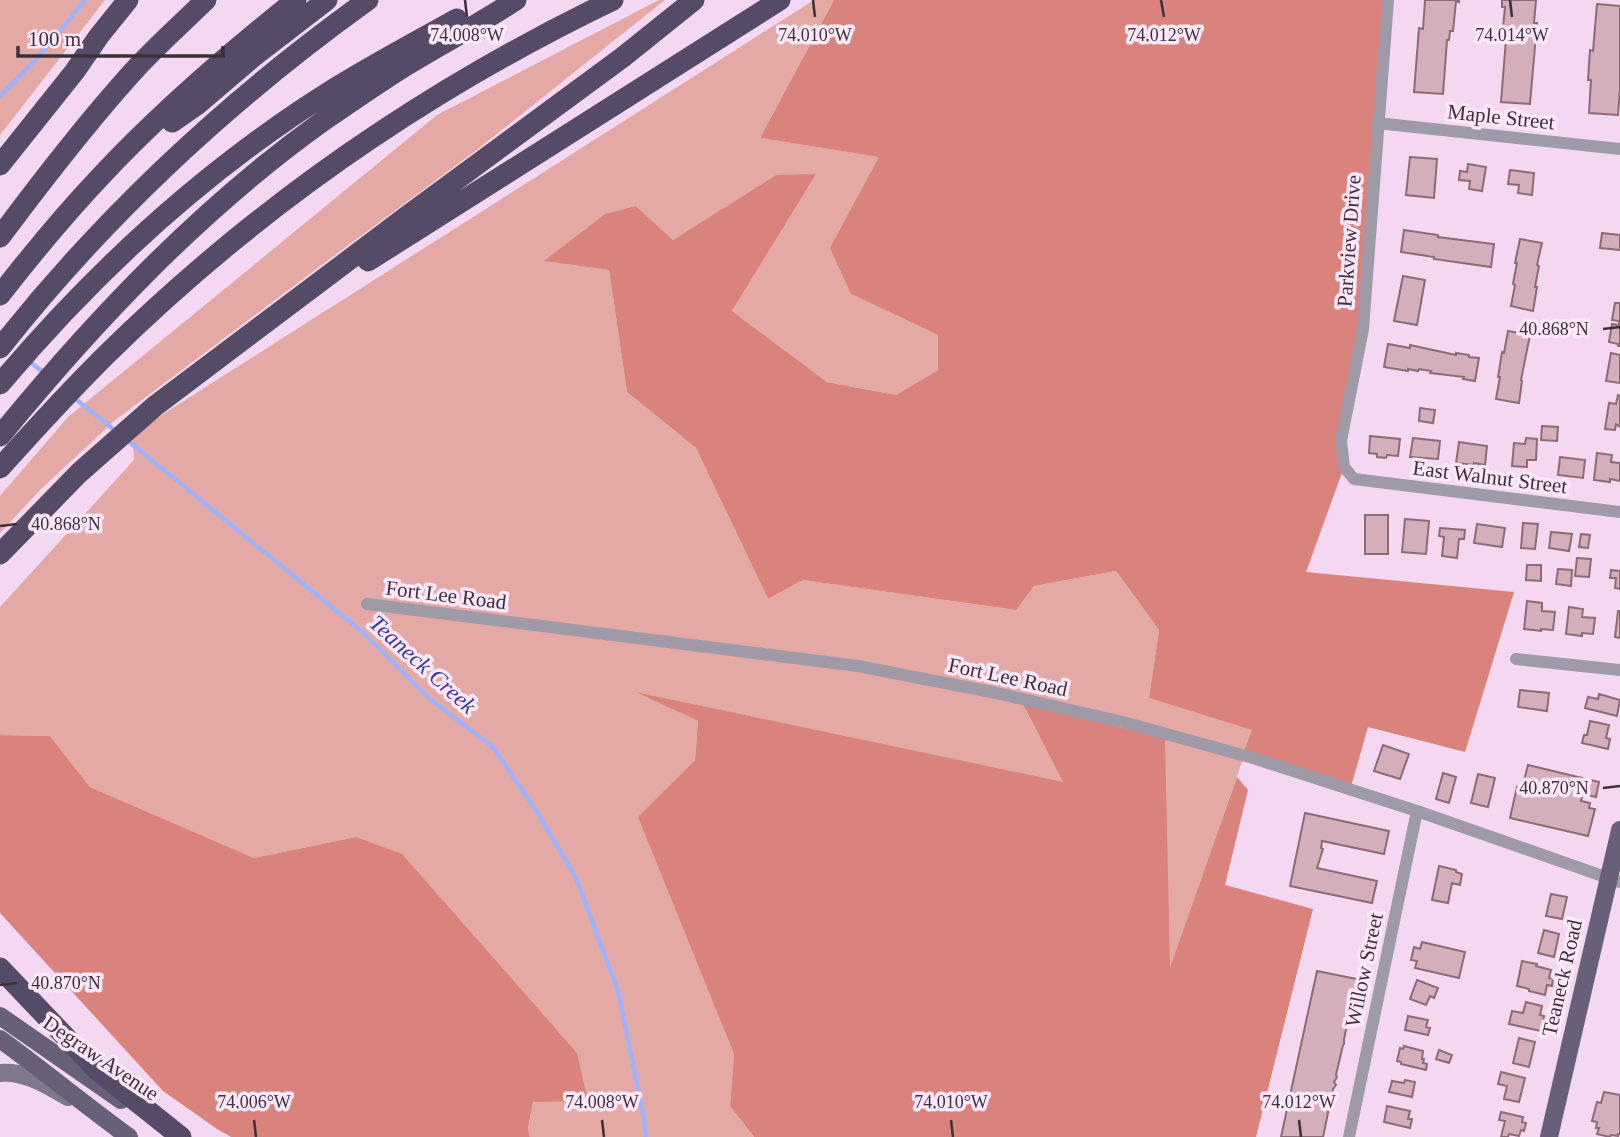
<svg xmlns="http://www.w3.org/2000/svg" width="1620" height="1137" font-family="Georgia,serif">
<rect width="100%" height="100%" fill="#f4d8f1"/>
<!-- green -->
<path fill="#e4a9a4" d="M0,0H105L0,135Z
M659,0H665L478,149L327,261L114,421L39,491L0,533V496L68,417L437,115Z
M814,0H834L760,138L880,157L851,294L938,335V370L896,395L827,382L732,311L815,175H776L673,240L636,206L605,214L545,261L609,270L627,392L696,448L768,599L803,580L1015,610L1034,586L1116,571L1159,630L1149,698L1253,730L1170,970L1022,703L1064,783L640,693L698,721L695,760L639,817L734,1054L730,1106L754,1137H530L528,1130L533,1102L356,837L254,858L90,787L50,736L0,735V607L134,460L132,434Z"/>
<!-- forest -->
<path fill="#da837d" d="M834,0H1386L1367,272L1341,441L1344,467L1306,572L1514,592L1465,752L1368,727L1350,790L1243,755L1252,730L1149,698L1159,630L1116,571L1034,586L1016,610L803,580L768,599L696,448L627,392L609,270L544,261L605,214L636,206L673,240L776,175L816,174L732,311L827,382L896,395L938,370V335L851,294L830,248L879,157L760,138Z
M636,692L1063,782L1022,702L1165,739L1170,968L1237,777L1248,790L1225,885L1313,909L1256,1137H754L730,1106L734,1054L638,817L695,760L698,721Z
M0,735L50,736L90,787L254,858L356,837L402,854L577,1053L588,1101L533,1102L528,1129L530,1137H231L217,1129L163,1091L0,913Z"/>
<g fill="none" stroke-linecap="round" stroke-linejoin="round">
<!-- stream -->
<path stroke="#a0b2fc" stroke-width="4.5" d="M0,96L39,56L85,0
M29,361L44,373
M73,397L118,433
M127,440L361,631L431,700L493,747L535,809L576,878L618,991L643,1114L646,1137"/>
</g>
<!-- building -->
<path fill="#d4aebb" stroke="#8c6b76" stroke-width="2" d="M1425,0H1459V2L1456,1L1453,31H1450L1449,40H1447L1443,94L1414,92L1419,28L1423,29Z
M1502,0H1536L1534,23H1537L1530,104L1501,102L1506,39L1502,38L1505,7H1502Z
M1597,4L1620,6V90L1618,115L1589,113L1591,80H1588L1590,50L1593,51Z
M1410,157L1437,159L1434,198L1406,195Z
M1468,164L1486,167L1482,191L1469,189L1470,181L1459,180L1460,171L1467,172Z
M1510,170L1534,173L1532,195L1518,193L1519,185L1508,184Z
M1404,230L1438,235V237L1494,244L1491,267L1434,259V257L1401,252Z
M1602,233L1620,235V250L1600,248Z
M1520,239L1542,243L1537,265L1539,266L1535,287H1537L1533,311L1511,306L1515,285L1513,284L1517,263H1515Z
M1403,276L1425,280L1417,325L1394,321Z
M1615,303H1620V346H1618V344L1609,342L1612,324L1619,325V321L1612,320Z
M1508,331L1530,335L1521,380L1522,381L1519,403L1496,399L1500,377H1498L1500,365L1502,352L1504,353Z
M1388,344L1410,348V345L1456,355V353L1469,355V357L1479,358L1475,381L1463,379L1464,377L1430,373L1431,371L1419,369L1418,371L1408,369V371L1384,367Z
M1611,353L1620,355V383L1606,381Z
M1618,395L1620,396V427L1616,424L1615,430L1605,429L1609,403L1616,404Z
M1420,408L1435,410L1433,423L1419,421Z
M1542,426L1558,427L1557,441L1541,440Z
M1370,436L1400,439L1398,456L1387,455L1386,458L1377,457V454L1369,453Z
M1413,438L1440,441L1438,459L1410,457Z
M1526,438L1537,439L1536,460H1527V467L1512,466L1514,443L1525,444Z
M1459,442L1487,446L1485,465L1474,463V465L1456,463Z
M1597,453L1612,455L1611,462L1620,463V481L1610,479V482L1594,480Z
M1560,457L1585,460L1583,478L1558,475Z
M1365,515H1388V554H1365Z
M1405,519L1429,521L1426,554L1402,552Z
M1523,523L1538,524L1535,549L1521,548Z
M1477,524L1505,528L1502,547L1474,543Z
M1440,528L1465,530L1464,539H1459L1457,558L1442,556L1444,537L1439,536Z
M1551,532L1572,534L1569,551L1549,548Z
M1581,534L1590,535L1588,548L1579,547Z
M1577,558L1591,559L1589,577L1575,576Z
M1527,565H1541V581L1526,580Z
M1558,569L1572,570L1571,586L1556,584Z
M1611,570L1620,571V589L1615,588L1616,578H1610Z
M1527,601L1542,603V611L1555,612L1553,630L1541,629V631L1524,629Z
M1569,607L1583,609L1582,617L1595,618L1593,634L1582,633V636L1566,634Z
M1618,611H1620V638L1615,637Z
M1520,690L1549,693L1547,711L1518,707Z
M1599,694L1620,700L1617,716L1585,708L1588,697L1598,699Z
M1590,721L1609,725L1606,738L1610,739L1608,749L1582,743L1584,735H1587Z
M1383,745L1409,754L1400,779L1374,771Z
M1528,765L1599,782L1596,797L1583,794L1581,801L1590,803L1589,808L1595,809L1588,836L1510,818L1517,787L1522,788Z
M1443,773L1456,777L1449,803L1436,799Z
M1478,774L1495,778L1488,807L1471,803Z
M1305,813L1389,831L1384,854L1322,841L1321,848L1323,849L1317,868L1377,881L1372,903L1290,886Z
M1439,866L1456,870V872L1462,874L1460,885L1452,883L1448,903L1432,900Z
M1551,894L1567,897L1562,919L1546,916Z
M1544,930L1559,934L1554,957L1538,953Z
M1422,942L1465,952L1459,978L1415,968L1417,961L1411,960L1414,947L1420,949Z
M1522,961L1537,964L1536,966L1551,970L1549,978L1553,979L1552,986L1547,985L1545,995L1529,991V989L1517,986Z
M1317,971L1357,979L1344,1039V1044L1343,1045L1336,1075L1337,1077L1334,1082L1336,1085L1333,1089L1323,1137H1281Z
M1417,980L1438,988L1434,998L1430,996L1426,1005L1410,999Z
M1526,1002L1542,1006L1540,1015L1544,1016L1541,1031L1509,1024L1512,1011L1523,1013Z
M1408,1016L1428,1020L1426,1027L1430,1028L1428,1035L1405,1030Z
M1519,1038L1535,1042L1529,1067L1513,1063Z
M1404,1046L1423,1051L1422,1059H1424L1423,1063L1427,1064L1426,1070L1401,1064V1062L1397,1061L1400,1048L1403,1049Z
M1439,1050L1452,1055L1449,1063L1436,1059Z
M1501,1072L1525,1078L1519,1102L1504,1099L1507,1086L1498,1084Z
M1405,1080L1415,1082L1412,1097L1389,1092L1392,1081L1404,1083Z
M1604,1092L1620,1095V1134H1618V1136L1611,1135L1610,1137L1597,1134L1599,1128H1596L1597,1122L1592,1121L1597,1102L1601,1103Z
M1387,1106L1410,1111L1408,1119H1412L1410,1128L1384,1122Z
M1501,1112L1523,1117L1522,1122L1526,1123L1524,1131L1521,1130L1519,1136L1509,1134L1508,1137H1501L1505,1121L1499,1120Z"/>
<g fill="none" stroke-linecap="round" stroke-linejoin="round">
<!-- minor -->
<path stroke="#9f9aa8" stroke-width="12" d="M1388,0L1363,329L1341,441L1344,467L1354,479L1620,512
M1377,123L1620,149
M367,604L858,666L996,693L1123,722L1253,758L1417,811L1620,882
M1516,659L1620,670
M1349,1137L1417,811"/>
<!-- secondary -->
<path stroke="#7f788c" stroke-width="18" d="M0,1073C24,1070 48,1086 68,1097"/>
<!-- primary -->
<path stroke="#686078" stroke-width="18" d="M0,1016L121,1100
M0,1039C44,1071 85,1105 129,1137
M1549,1137L1620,830"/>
<!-- motorway -->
<path stroke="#554b66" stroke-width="21" d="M172,122L198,104L253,57L327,0
M0,165L75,71L99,36L128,0
M0,237C44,178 90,118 140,64C161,42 184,21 206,0
M368,261L780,0
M0,295C32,254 65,214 101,176C160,113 228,54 296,0
M0,348C105,215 230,99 368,0
M0,384C97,269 208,167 337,87C376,63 417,41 457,19
M0,436C95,320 200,209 323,121C349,103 375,85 402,68C440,45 479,24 516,0
M0,468C34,430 69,392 105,356C253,210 426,90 613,0
M0,554L79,473L155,406L406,217L623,57L694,0
M0,968L97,1070L181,1137"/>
</g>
<!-- ticks -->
<path fill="none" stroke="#3c313b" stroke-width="2.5" d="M465,0L467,17M813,0L815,17M1161,0L1164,17M1510,0L1512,17M1603,329L1620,327M0,526L17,524M1603,788L1620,786M0,985L17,983M254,1120L256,1137M602,1120L604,1137M951,1120L953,1137M1299,1120L1301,1137"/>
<g text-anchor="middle" stroke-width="7" stroke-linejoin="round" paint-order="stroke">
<!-- street labels -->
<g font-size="21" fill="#3c313b" stroke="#fee7fb">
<text transform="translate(1501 117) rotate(6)" y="7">Maple Street</text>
<text transform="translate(1349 241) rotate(-86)" y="7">Parkview Drive</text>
<text transform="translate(1490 477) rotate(7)" y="7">East Walnut Street</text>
<text transform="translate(446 595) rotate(7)" y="7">Fort Lee Road</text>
<text transform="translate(1008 677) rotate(12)" y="7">Fort Lee Road</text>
<text transform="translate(1364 970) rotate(-78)" y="7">Willow Street</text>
<text transform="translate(1562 978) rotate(-77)" y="7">Teaneck Road</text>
<text transform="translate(101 1058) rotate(34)" y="7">Degraw Avenue</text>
</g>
<!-- water labels -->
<g font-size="23" font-style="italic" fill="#333d91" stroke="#fee7fb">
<text transform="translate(423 664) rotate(42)" y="8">Teaneck Creek</text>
</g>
</g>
<g font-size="18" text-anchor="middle" fill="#3c313b" stroke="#fee7fb" stroke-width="7" stroke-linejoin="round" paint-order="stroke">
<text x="467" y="41">74.008°W</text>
<text x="815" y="41">74.010°W</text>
<text x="1164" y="41">74.012°W</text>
<text x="1512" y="41">74.014°W</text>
<text x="1554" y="335">40.868°N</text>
<text x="66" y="530">40.868°N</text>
<text x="1554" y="794">40.870°N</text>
<text x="66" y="989">40.870°N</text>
<text x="254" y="1108">74.006°W</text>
<text x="602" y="1108">74.008°W</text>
<text x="951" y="1108">74.010°W</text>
<text x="1299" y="1108">74.012°W</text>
</g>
<!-- scale -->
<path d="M18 46v10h205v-10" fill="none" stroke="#3c313b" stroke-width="3.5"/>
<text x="28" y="46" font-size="21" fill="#3c313b" stroke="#fee7fb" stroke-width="5" paint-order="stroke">100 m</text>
</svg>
